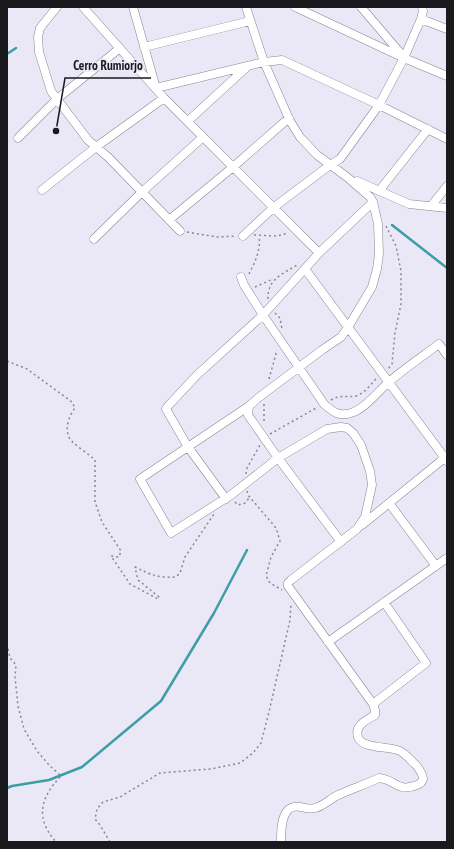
<svg xmlns="http://www.w3.org/2000/svg" width="454" height="849" font-family="'PT Sans Narrow',sans-serif">
<rect width="100%" height="100%" fill="#eae7f6"/>
<g fill="none" stroke-linecap="round" stroke-linejoin="round">
<!-- stream -->
<path stroke="#3d9ea4" stroke-width="2.5" d="M7,54L16,48
M392,225L447,268
M7,788L12,786L49,780L82,767L161,701L214,613L247,550"/>
<defs>
<path id="minor" d="M57,7L40,28L38,37L39,52L51,91L88,140L108,157L180,231
M83,7L164,98L319,253L263,315L197,375L168,406L166,409L188,447L226,499
M133,7L156,88L264,62L282,60L379,105L447,139
M246,7L264,62L290,121L300,137L317,155L347,177L370,197L373,202L378,224L379,254L377,269L372,287L347,329L341,337L322,350L258,398L249,406L248,415L278,458L327,429L341,427L347,428L353,433L361,445L370,471L372,485L365,517L357,529L291,580L288,583V586L373,704L375,710V715C367,720 354,725 358,737C361,749 390,746 400,751C406,754 411,761 416,765C419,769 423,774 423,779C422,782 420,784 417,785C397,793 395,779 379,778C366,784 349,790 336,796C329,800 323,806 315,808C306,811 296,802 288,810C281,817 281,832 281,842
M295,7L404,58L447,76
M361,7L402,55
M421,19L447,29
M144,47L250,21
M188,121L248,66
M18,138L57,99L120,48
M357,181L409,204L447,208
M42,190L96,147L164,98
M379,191L428,129
M431,206L447,186
M169,220L233,167L289,118
M243,236L273,208L330,165L340,159L379,105L404,58L421,19L423,11L422,7
M94,239L142,192L203,137
M319,253L373,202
M305,269L447,461
M241,277L244,285L263,315L324,404C333,412 339,417 351,413C365,409 378,391 389,382C405,368 423,356 439,344L447,355
M249,406L140,479L171,533L231,495L278,458L341,542
M389,503L436,566
M362,525L447,456
M328,642L447,558
M373,704L426,663L384,602"/>
</defs>
<!-- minor casing -->
<use href="#minor" stroke="#888592" stroke-width="9"/>
<!-- path -->
<path stroke="#898791" stroke-width="1.5" stroke-dasharray="2 3" stroke-linecap="butt" d="M386,226L396,246L401,271V304L395,333L392,364L388,369
M187,232L217,237L236,236
M254,235L277,236L288,233
M249,274C255,262 261,250 259,236
M255,287L273,279
M268,299C267,279 283,274 297,265
M275,313L280,318L282,329
M7,361L27,369L72,402L75,408C69,415 64,430 70,439C73,444 90,455 95,460V502L102,522L121,551L119,557L111,556L130,584L158,599L159,597L138,580L135,567C151,575 158,578 176,577L180,573L185,557L214,514
M269,379L277,350
M331,400C341,394 347,398 356,396C365,393 370,385 376,379
M264,404V424
M270,434L318,407
M246,474L247,468L260,445
M247,491L248,495L276,528L280,541L271,557L266,576L270,583L282,590
M235,502L238,505L245,503L250,497
M7,644L10,658L16,665L15,677L18,706L24,729L37,751L49,765L61,776C40,798 35,818 56,842
M110,842L100,825L95,819L97,809L103,802L120,797L160,773L211,769L240,763L253,753L261,743L269,712L290,620L291,603"/>
<!-- minor -->
<use href="#minor" stroke="#fff" stroke-width="8"/>
</g>
<!-- callouts -->
<path fill="none" stroke="#1a191e" stroke-width="1.5" d="M56 131L65 78H151"/>
<circle fill="#1a191e" stroke="#eae7f6" stroke-width="1.5" cx="56" cy="131" r="4"/>
<g font-size="13" text-anchor="middle" font-weight="bold" fill="#1a191e" stroke="#eae7f6" stroke-width="3.5" stroke-linejoin="round" paint-order="stroke">
<text x="108" y="70">Cerro Rumiorjo</text>
</g>
<!-- border -->
<rect width="454" height="849" fill="none" stroke="#1a191e" stroke-width="16"/>
</svg>
